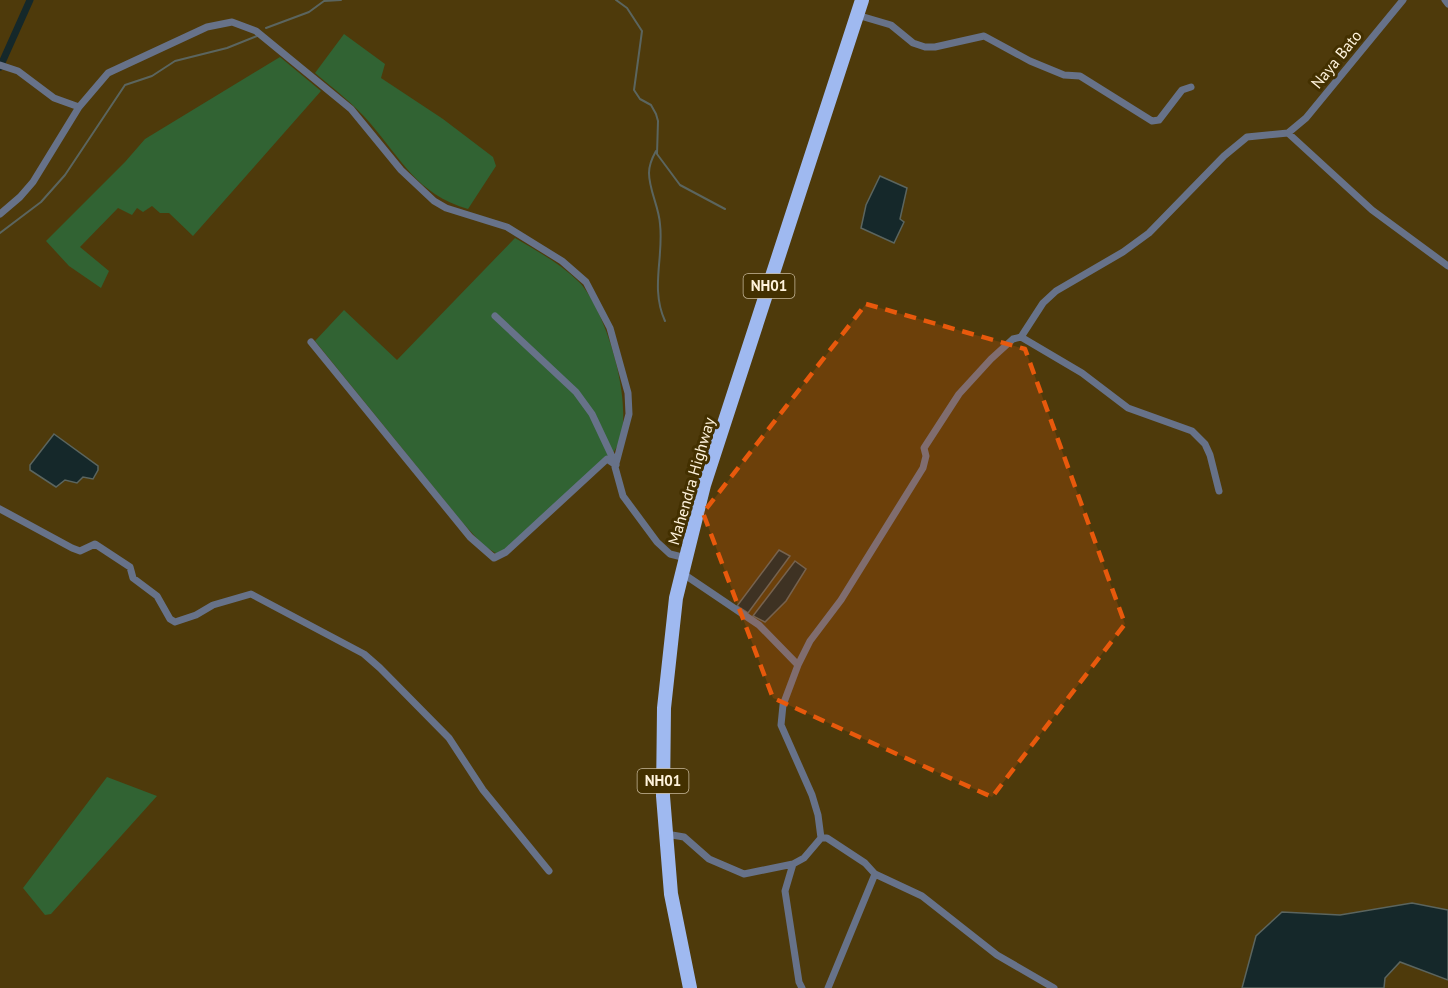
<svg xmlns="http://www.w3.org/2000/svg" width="1448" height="988" font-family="'PT Sans',sans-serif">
<rect width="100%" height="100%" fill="#4e3a0b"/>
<!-- green -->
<path fill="#316333" d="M344,34L385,64L381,78L443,119L493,157L496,166L468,209C417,194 402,160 370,123C354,104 334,89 315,73Z
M280,57L321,91L193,236L169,213H160L152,206L143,212L137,208L132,215L118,208L80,247L109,271L101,288L69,266L46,241L125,162L145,139Z
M515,238C537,251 561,264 579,282C606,309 639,415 615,450C610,457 597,464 590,471C563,497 535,523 507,549L497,554L483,545L462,522L315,341L344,310L397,360Z
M107,777L157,796L51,914L45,915L23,888Z"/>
<!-- water -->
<path fill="#15282a" stroke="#5b655f" stroke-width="1.5" d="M880,176L907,188L900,219L904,222L894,243L861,228L866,205Z
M54,434L98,466V470L93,479L83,477L77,483L65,480L56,487L30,470V465Z
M779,550L790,556L748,613L737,606Z
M795,561L806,569L786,601L765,622L753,616Z
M1412,903L1448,910V980L1400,962L1385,978L1384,988H1242L1256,936L1282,912L1340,915Z"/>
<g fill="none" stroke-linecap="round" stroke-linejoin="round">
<!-- stream -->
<path stroke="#5b655f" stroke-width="2" d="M616,0L627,8L642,31L634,90L640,99L651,105L656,114L658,121L657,154L680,185L725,209
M266,28L309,12L324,1L341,0
M656,151C652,158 649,165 649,173C649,190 659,207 660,224C664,257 650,288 665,321
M0,233L41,202L65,175L125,85L152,76L175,61L227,48L257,36"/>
<!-- canal -->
<path stroke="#15282a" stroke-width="7" d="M0,67L30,0"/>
<!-- street -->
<path stroke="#677289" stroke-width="7" d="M1445,0L1448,4
M857,15L891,25L913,43L925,47H935L984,36L1030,61L1064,75L1080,76L1152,121L1159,120L1182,90L1191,87
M0,65L18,71L54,98L79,107
M1288,133L1306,118L1403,0
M0,214L20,197L33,182L79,107L108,73L207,27L232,22L256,31L351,109L401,170L434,201L446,208L507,227L562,261L586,282L610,328L628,393L629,414L615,467L623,496L657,542L670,554L686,558
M495,316L576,392L592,414L616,465
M1021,337L1082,373L1128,408L1192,431L1205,444L1210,455L1219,491
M311,342L470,537L494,558L506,552L607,459L616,465
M0,509L72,548L80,551L95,544L130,567L133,578L157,596L170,619L175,622L196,615L213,605L251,594L364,654L380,668L449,738L483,790L549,871
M682,573L759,625L798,665L783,705L781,725L812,795L818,815L821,838
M798,665L810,641L841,600L923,468L926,456L924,448L959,394L991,359L1013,339L1021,337L1043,303L1056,291L1123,252L1149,233L1224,156L1247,137L1288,133L1372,210L1448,266
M666,834L684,837L709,859L744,874L793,864
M802,988L799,982L785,891L793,864L804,858L821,838H827L865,863L875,874L922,896L997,955L1054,988
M828,988L875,874"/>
<!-- highway -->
<path stroke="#9fb9f0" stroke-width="14" d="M690,988L671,894L663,796L664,708L676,598L704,485L862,0"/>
</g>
<!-- marked area -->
<path fill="#e8590c" fill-opacity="0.2" stroke="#e8590c" stroke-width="4.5" stroke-dasharray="12 8" stroke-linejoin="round" d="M866,304L1025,349L1125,624L992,797L773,698L703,513Z"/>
<g text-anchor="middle" stroke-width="6" stroke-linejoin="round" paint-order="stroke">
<!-- shield labels -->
<g fill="#433000" stroke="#c7b89a" stroke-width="1.5">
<rect x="743.5" y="274" width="51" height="24" rx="4.5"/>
<rect x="637.5" y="769" width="51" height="24" rx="4.5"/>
</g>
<g font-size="15" font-weight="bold" fill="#fff3dc">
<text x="769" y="291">NH01</text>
<text x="663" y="786">NH01</text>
</g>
<!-- street labels -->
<g font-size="16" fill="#fff3dc" stroke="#433000">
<text transform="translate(1336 59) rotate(-51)" y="6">Naya Bato</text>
<text transform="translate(691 481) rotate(-74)" y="6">Mahendra Highway</text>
</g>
</g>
</svg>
